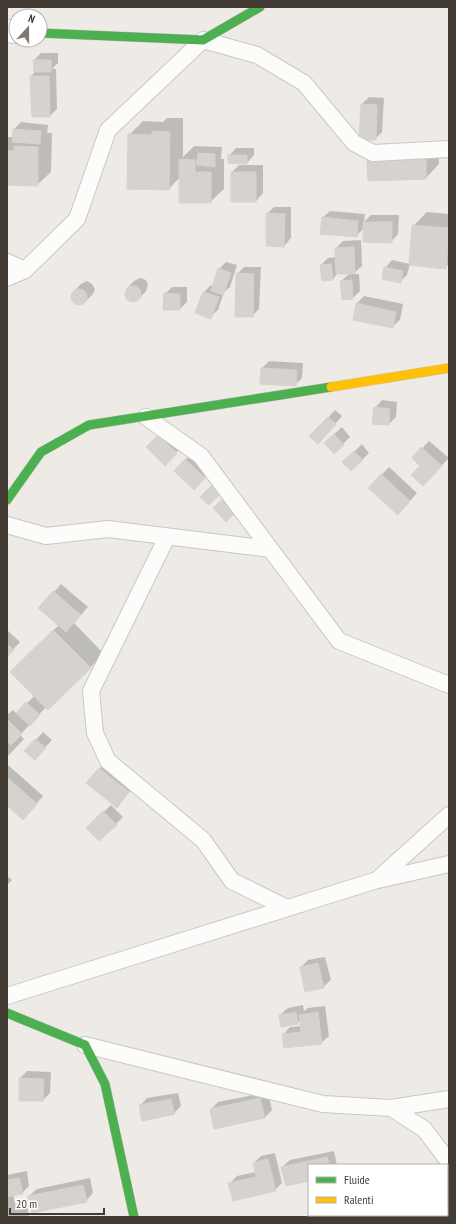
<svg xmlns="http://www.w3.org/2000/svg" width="456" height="1224" font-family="'PT Sans Narrow',sans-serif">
<rect width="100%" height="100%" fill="#eeebe7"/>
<!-- shadow -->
<path fill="#0003" d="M41,53H58V63L52,69H56L57,109L50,116L31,76L36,71L34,60Z
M369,97L384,98L382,132L375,139L361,105Z
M167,118H183V157L194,146L222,147L221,159H224V189L210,202L180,177L169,189L129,135L143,121L163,122Z
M21,122L48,125L47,133H52L51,172L37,185L7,184V137H13L14,129Z
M439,145V164L426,178L368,160L382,147Z
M236,148H254V155L247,163L229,156Z
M239,165H263V193L256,201L232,172Z
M274,207H291V238L284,246L267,214Z
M330,211L365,214L364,222L371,215H399L398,234L391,242L364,228L356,236L322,218Z
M427,212L449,214V264L446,267L413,226Z
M361,240L362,266L353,274H359L360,291L353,298L341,281L350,273H338L333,279L321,265L328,258L336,257V248L343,241Z
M392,260L410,264L407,275L400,282L385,268Z
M226,262L237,265L230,287L224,292L218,310L210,317L196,312L204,292L211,285L213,286L219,269Z
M244,267H261L259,309L252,316L237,274Z
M140,278L146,280L148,285L146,291L139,299L133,301L127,300L125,294L127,288L134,281Z
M87,281L92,284L95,289L93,294L85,302L80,305L74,303L72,297L73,292L81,284Z
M172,287H187V302L180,309L165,294Z
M364,296L403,304L400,320L392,327L357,303Z
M269,361L303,363L302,378L295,385L262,368Z
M382,400L397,402L396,417L389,424L375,408Z
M335,410L342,416L325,435L311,436Z
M342,427L350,437L334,453L332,436Z
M166,428L183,445L165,464L147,447Z
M429,441L449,458L423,485L422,466L413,458Z
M362,444L369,453L362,460L344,462Z
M193,452L208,473L199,482L175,471Z
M389,467L417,493L405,507L369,488Z
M61,584L88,607L74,623L104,654L48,709L46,707L20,735L24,739L7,757V715L13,710L17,714L35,695L11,672L59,625L40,608Z
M7,630L20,642L7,656Z
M43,732L52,740L42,751H26Z
M107,761L136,784L117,806L87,783Z
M7,765H8L43,796L30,811L7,804Z
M111,805L123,817L116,824L87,828Z
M7,876L12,880L7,885Z
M325,957L331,980L323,987L301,967L308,960Z
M303,1005L304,1011L308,1008L325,1006L329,1036L321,1043L283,1035L290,1027L302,1026L301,1019L297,1023L280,1015L288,1008Z
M27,1071L51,1072L50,1093L43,1100L20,1078Z
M268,1092L272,1110L264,1118L211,1109L218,1102Z
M178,1093L181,1106L174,1113L140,1106L147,1098Z
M334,1151L337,1165H309V1180L282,1167L290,1160Z
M275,1153L282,1183L275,1190L229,1184L237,1176L256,1172L254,1163L261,1156Z
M27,1171L29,1186L22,1193L13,1195L16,1207L27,1205L29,1217H7V1175Z
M90,1178L93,1193L86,1201L29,1196L37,1189Z"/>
<!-- building -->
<path fill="#d6d3ce" stroke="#d6d2cd" d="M33,60H51V72H34Z
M30,76H49L50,117H32Z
M361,104L377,105L376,140H359Z
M13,129L41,131L40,144L12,142Z
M152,131L170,132L169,190L127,189L128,134L152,135Z
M14,146L38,147V186L7,185V151H14Z
M198,153L215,154V167L196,165Z
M228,155H247V164L228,163Z
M426,158V179L368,181L367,160Z
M179,159L195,160V172H211V203H179Z
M231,172H256V202H231Z
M266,213L285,214L284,247L266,246Z
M322,217L358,221L357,237L320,234Z
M363,222H392V243L363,242Z
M412,225L449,228L446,269L409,265Z
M354,247L355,274H336L335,248Z
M331,264L333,280L322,281L320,265Z
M384,267L403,271L401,283L382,279Z
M218,268L231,273L223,295L211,291Z
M236,273L254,274L253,317H235Z
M352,280L353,299L342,300L340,281Z
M125 294a8 8 0 1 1 16 0a8 8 0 1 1-16 0Z
M71 297a8 8 0 1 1 16 0a8 8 0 1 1-16 0Z
M203,292L219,297L211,319L195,313Z
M164,293L180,294V310H163Z
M356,303L396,312L393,328L353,320Z
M261,368L297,370L296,386L260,384Z
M374,407L390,409L389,425L372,424Z
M328,417L336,424L318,444L309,436Z
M334,434L344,445L334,454L324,443Z
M158,435L177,453L165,466L146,447Z
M421,447L442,466L423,486L411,475L420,466L412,458Z
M354,451L363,460L351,471L342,462Z
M185,459L205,478L194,490L174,471Z
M381,474L410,501L398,515L368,488Z
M213,484L222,492L209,505L200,497Z
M226,496L239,509L226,522L213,508Z
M53,591L81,615L66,632L38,608Z
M53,630L91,668L48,710L10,672Z
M7,644L14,650L7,657Z
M26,702L40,715L30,726L16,713Z
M7,719L22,734L11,745L7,741Z
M35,739L46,748L35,760L24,751Z
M99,768L129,792L117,808L86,783Z
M7,777L37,804L23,820L7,805Z
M103,811L117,825L99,841L86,828Z
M318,963L324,988L305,992L300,967Z
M296,1012L298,1024L281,1027L279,1015Z
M318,1012L322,1044L284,1048L282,1034L301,1032L299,1015Z
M19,1078L44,1079L43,1101H19Z
M260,1098L265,1118L214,1129L210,1109Z
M171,1099L175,1114L142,1121L139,1105Z
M327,1157L329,1165H309V1181L286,1186L281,1167Z
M268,1159L276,1191L233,1201L228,1183L256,1177L253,1163Z
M19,1178L23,1194L7,1197V1180Z
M83,1185L87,1202L32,1213L28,1196Z"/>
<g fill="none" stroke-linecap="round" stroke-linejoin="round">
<defs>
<path id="lane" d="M7,262L25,270
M7,278L25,270L77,219L108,130L203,40L257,55L304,83L354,143L373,153L449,149
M146,417L201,456L339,641L449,685
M7,525L46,536L108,529L270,549
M167,537L91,691L95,733L108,761L203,840L232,881L287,908
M378,880L449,864
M7,996L377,880L449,815
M85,1045L323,1104L391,1108L424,1129L449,1162
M391,1108L449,1099"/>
<path id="street" d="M7,31L16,32"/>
<path id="fast" d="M40,33L203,40L260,7
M7,500L41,452L89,425L331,387
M7,1013L85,1045L105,1084L134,1217"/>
<path id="slow" d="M331,387L449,368"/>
</defs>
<!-- lane casing -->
<use href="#lane" stroke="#cac7c3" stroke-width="18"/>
<!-- street casing -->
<use href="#street" stroke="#cac7c3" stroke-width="24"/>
<!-- fast casing -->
<use href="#fast" stroke="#cdc8bf" stroke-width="10"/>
<!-- slow casing -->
<use href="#slow" stroke="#cdc8bf" stroke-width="10"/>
<!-- lane -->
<use href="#lane" stroke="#fcfcfb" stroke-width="16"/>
<!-- street -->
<use href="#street" stroke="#fcfcfb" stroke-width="22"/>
<!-- fast -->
<use href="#fast" stroke="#4caf50" stroke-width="9"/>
<!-- slow -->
<use href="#slow" stroke="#ffc107" stroke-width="9"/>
</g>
<!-- border -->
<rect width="456" height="1224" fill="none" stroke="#433c35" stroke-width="16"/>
<!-- legend -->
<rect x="308" y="1164" width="140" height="52" fill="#ffffff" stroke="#b4b1ae"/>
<rect x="316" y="1177" width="20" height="6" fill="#4caf50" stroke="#b4b1ae"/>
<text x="344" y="1184" font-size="12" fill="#433c35">Fluide</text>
<rect x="316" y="1197" width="20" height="6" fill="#ffc107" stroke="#b4b1ae"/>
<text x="344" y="1204" font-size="12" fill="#433c35">Ralenti</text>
<!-- north arrow -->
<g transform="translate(28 28) rotate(21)"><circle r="19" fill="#ffffff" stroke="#b4b1ae"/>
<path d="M0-3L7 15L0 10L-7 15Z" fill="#7f7973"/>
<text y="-6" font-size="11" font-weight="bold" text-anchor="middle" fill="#433c35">N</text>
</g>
<!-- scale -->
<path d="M10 1208v6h94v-6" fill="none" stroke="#433c35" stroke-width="2"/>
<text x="16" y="1208" font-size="12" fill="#433c35" stroke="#ffffff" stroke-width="3" paint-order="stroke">20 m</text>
</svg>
